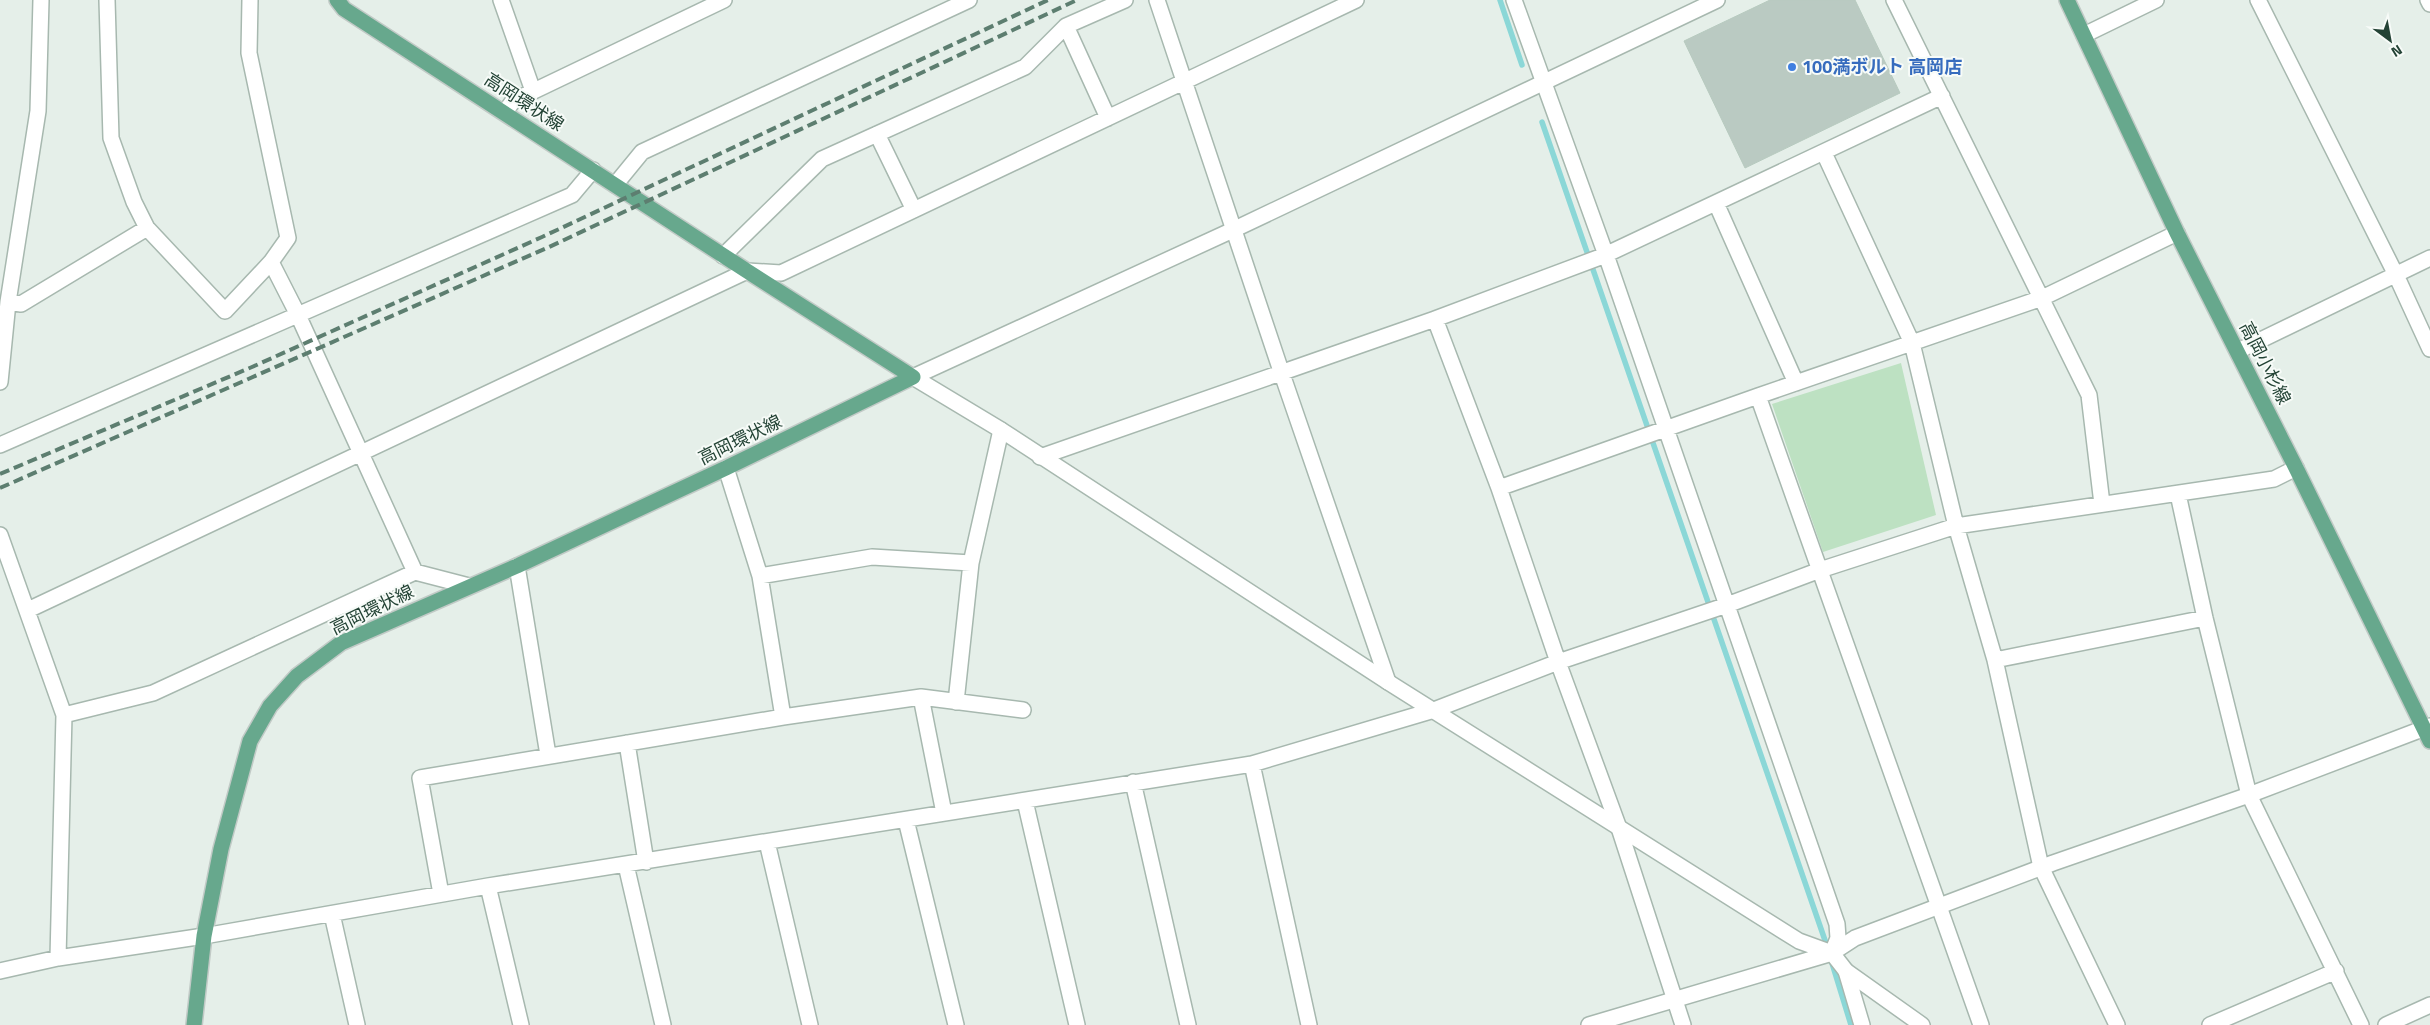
<svg xmlns="http://www.w3.org/2000/svg" width="2430" height="1025" font-family="'Titillium Web','Noto Sans JP',sans-serif">
<rect width="100%" height="100%" fill="#e5efe9"/>
<!-- green -->
<path fill="#bde1c2" d="M1901,363L1936,515L1823,552L1772,404Z"/>
<g fill="none" stroke-linecap="round" stroke-linejoin="round">
<!-- stream -->
<path stroke="#8bd7d7" stroke-width="5.5" d="M1500,0L1522,65
M1542,122L1828,949
M1831,960L1851,1025"/>
</g>
<!-- building -->
<path fill="#bacac2" stroke="#b7cabf" d="M1770,0H1855L1900,93L1745,168L1684,41Z"/>
<g fill="none" stroke-linecap="round" stroke-linejoin="round">
<defs>
<path id="minor" d="M107,0L111,138L134,202L147,228
M250,0L249,53L288,238L271,262
M501,0L533,91
M1157,0L1281,371L1388,682
M1514,0L1606,255L1837,924L1838,938L1832,953
M1894,0L2089,395L2102,504
M2258,0L2396,275L2430,349
M2428,0L2430,4
M1066,26L1108,118
M2084,35L2156,0
M505,112L513,101L724,0
M877,134L914,210
M1824,153L1912,343L1956,526L1995,660L2041,867L2117,1025
M615,185L642,152L969,0
M1716,203L1796,383
M723,256L822,159L1025,67L1066,26L1125,0
M8,302L21,304L147,228L225,311L271,262L298,315L415,572
M1435,319L1499,488L1558,662L1619,828L1683,1025
M2238,351L2430,258
M0,382L8,302L38,111L41,0
M1758,396L1981,1025
M0,445L572,195L593,170
M1040,457L1435,319L1603,256L1942,96
M726,468L760,576L783,717
M1499,488L1758,396L2042,298L2177,233
M2178,494L2205,618L2249,795L2361,1025
M0,535L64,715L58,958
M517,566L548,755
M760,576L872,557L971,563
M28,610L747,271L781,273L1356,0
M1995,660L2205,618
M921,697L944,813
M956,702L971,563L1001,430
M64,715L153,693L415,572L469,586
M627,743L646,862
M1252,764L1309,1025
M1133,782L1188,1025
M1025,801L1077,1025
M906,820L956,1025
M767,842L810,1025
M626,865L663,1025
M488,886L521,1025
M441,894L420,778L783,717L921,697L1023,710
M332,914L357,1025
M0,971L58,958L204,936L488,886L1252,764L1434,710L1558,662L1727,605L1820,570L1956,526L2274,479L2296,468
M1846,971L1862,1025
M2210,1025L2336,971
M2386,1025L2430,1005"/>
<path id="tertiary" d="M913,377L1001,430L1388,682L1799,941L1832,953L1846,971L1922,1025
M913,377L1235,229L1717,0
M1589,1025L1832,953L1855,938L2053,863L2249,795L2430,726"/>
<path id="primary" d="M337,0L344,9L747,271L913,377
M2067,0L2177,233L2296,468L2430,741
M194,1025L204,936L221,849L250,741L270,706L297,676L341,643L517,566L726,468L913,377"/>
</defs>
<!-- minor casing -->
<use href="#minor" stroke="#a7b8af" stroke-width="18"/>
<!-- tertiary casing -->
<use href="#tertiary" stroke="#a7b8af" stroke-width="18"/>
<!-- primary casing -->
<use href="#primary" stroke="#c1cac6" stroke-width="18"/>
<!-- minor -->
<use href="#minor" stroke="#fff" stroke-width="15"/>
<!-- tertiary -->
<use href="#tertiary" stroke="#fff" stroke-width="15"/>
<!-- primary -->
<use href="#primary" stroke="#67a88d" stroke-width="15"/>
<!-- rail -->
<path stroke="#5d7e70" stroke-width="4" stroke-dasharray="10 5" stroke-linecap="butt" d="M0,474L252,367L542,237L1048,0
M0,488L549,247L1077,0"/>
</g>
<!-- markers -->
<circle fill="#3f7fe0" stroke="#f7fbf8" stroke-width="2" cx="1792" cy="67" r="5"/>
<g text-anchor="middle" stroke-width="4" stroke-linejoin="round" paint-order="stroke">
<!-- shop labels -->
<g font-size="18" font-weight="bold" fill="#366cbe" stroke="#f7fbf8" text-anchor="start">
<text x="1802" y="73">100満ボルト 高岡店</text>
</g>
<!-- street labels -->
<g font-size="18" fill="#234335" stroke="#f7fbf8">
<text transform="translate(524 102) rotate(33)" y="6">高岡環状線</text>
<text transform="translate(2265 363) rotate(63)" y="6">高岡小杉線</text>
<text transform="translate(740 440) rotate(-26)" y="6">高岡環状線</text>
<text transform="translate(372 610) rotate(-26)" y="6">高岡環状線</text>
</g>
</g>
<!-- north arrow -->
<g transform="translate(2390 40) rotate(148)" stroke="#f7fbf8" stroke-width="4" paint-order="stroke">
<path d="M0-4L9 19L0 12L-9 19Z" fill="#234335"/>
<text y="-8" font-size="14" font-weight="bold" text-anchor="middle" fill="#234335">N</text>
</g>
</svg>
